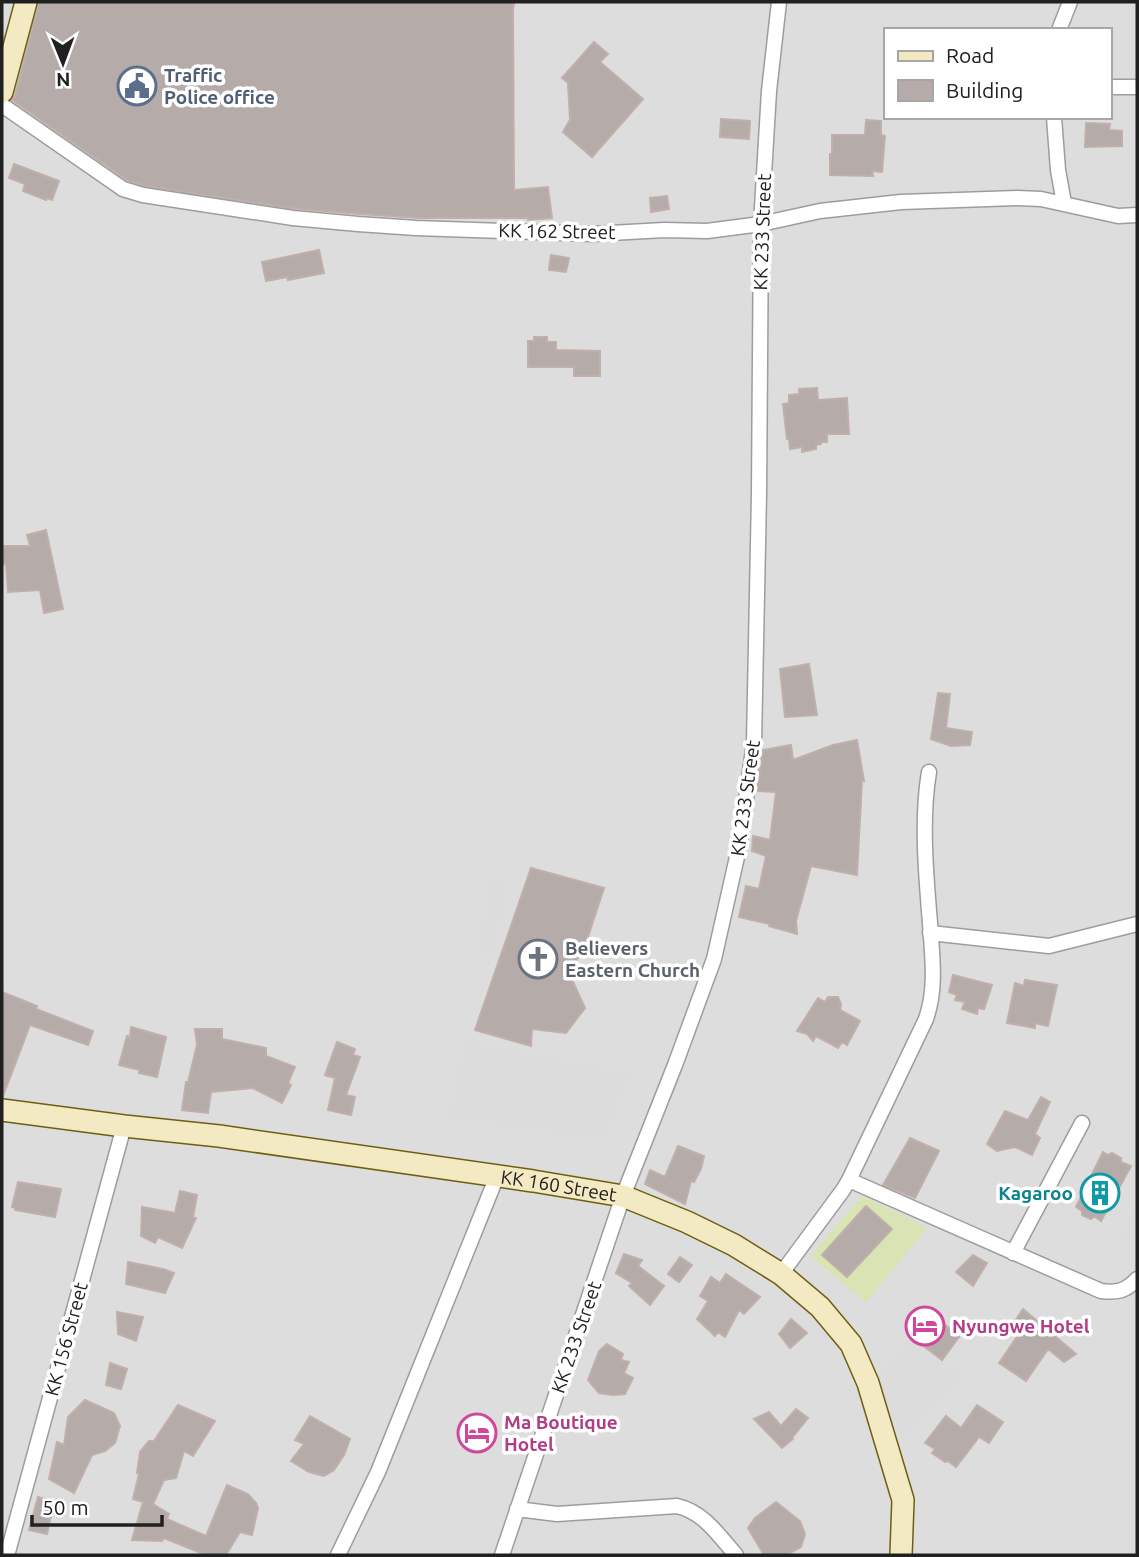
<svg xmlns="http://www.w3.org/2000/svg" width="1139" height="1557" font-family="Ubuntu,sans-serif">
<rect width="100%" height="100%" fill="#efebe7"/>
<!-- residential -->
<path fill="#dedddd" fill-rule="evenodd" d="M2,2H1137V1555H2ZM885,30H1109V117H885Z"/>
<!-- grass -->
<path fill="#d8e4b3" d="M862,1196L927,1228L866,1302L810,1256Z"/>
<!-- parking -->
<path fill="#dcdcdc" d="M492,876H511L493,958L476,954Z
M464,1040L633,1073L603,1142L447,1117Z
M1137,1201V1248L1119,1238Z
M910,1338L964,1374L903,1442L878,1375Z"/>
<!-- building -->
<path fill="#b5acaa" stroke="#c0afab" stroke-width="2" d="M39,2H514L513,10L514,190L548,187L552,218L528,220V218H419L359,214L289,208L145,186L127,180L12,100L15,95Z
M594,42L608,54L600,62L643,99L592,157L563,132L570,120L568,83L562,78Z
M721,119L750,121L749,139L720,137Z
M866,120L881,121V135L885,136L882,172L872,171L873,176L830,175V154H832V135H865Z
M1086,123L1110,124L1109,130L1122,131V146L1085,147Z
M14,164L59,181L52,200L47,198L46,200L23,191L25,184L9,178Z
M667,196L669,209L651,212L650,198Z
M319,250L324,273L288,280L287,277L266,281L262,262Z
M551,255L569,258L566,272L549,270Z
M534,337H547V342H556V350L600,351V376H574V367H528V341H534Z
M817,388L818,400L847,398L849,434H827V442H821V444L816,445V449L802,452V447L790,449L789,439H787L783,404L789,403V395L799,394V389Z
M46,530L63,609L44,613L40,590L8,592L6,564H2V546H30L27,535Z
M809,664L817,715L785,717L780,669Z
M938,693L950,694L946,728L972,732L970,745L951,746L931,739Z
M857,740L864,781H862L857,875L811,866L796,921L797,934L769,926L770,924L739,917L746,886L759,889L766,856L752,851L753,836L770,840L776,792L757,791L763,750L791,745L793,760L833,745Z
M531,868L604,888L585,946L569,973L585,1008L566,1033L532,1029L531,1046L475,1030Z
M953,975L992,985L984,1009L978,1008L977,1014L962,1009L965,1002L955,1000L957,995L949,992Z
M1025,980L1057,985L1048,1026L1035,1023V1028L1007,1023L1015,983L1024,986Z
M2,992L37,1006L36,1009L93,1031L88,1045L30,1025L3,1096H2Z
M828,997H838L841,1004L840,1010L860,1021L847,1045L842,1042L838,1048L816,1036L813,1041L807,1034L797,1031L818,998L825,1002Z
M131,1027L166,1037L157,1077L139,1073L140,1070L119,1065L127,1036L130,1037Z
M195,1029H222V1039L266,1048V1056L295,1067L288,1083L291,1085L282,1103L253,1088L211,1092L208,1113L182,1110L186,1082H188L197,1045Z
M337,1042L355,1049L353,1055L360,1057L346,1095L355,1097L351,1115L328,1110L335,1078L325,1075Z
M1041,1097L1050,1102L1035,1134L1040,1138L1032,1155L1015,1147L997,1151L987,1144L1005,1111L1028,1120Z
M910,1138L939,1151L915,1198L883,1185Z
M678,1146L704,1156L701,1169L694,1182L691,1181L685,1204L645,1184L650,1170L665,1177Z
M1103,1152L1108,1155L1112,1153L1121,1158V1162L1131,1166L1101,1221L1094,1216L1091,1219L1082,1215V1211L1076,1207Z
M18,1182L61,1189L55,1217L15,1210V1208L12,1207Z
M180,1191L197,1195L193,1217L196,1218L182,1248L158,1237L155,1243L141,1236L142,1207L175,1213Z
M866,1206L892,1229L847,1277L822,1255Z
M624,1254L642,1260L638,1266L664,1286L650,1305L629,1286L632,1283L616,1273Z
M973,1255L987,1263L973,1286L956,1272Z
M680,1257L692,1265L679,1282L668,1274Z
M128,1262L163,1269L174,1273L165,1293L126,1284Z
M726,1274L760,1297L744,1314L739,1310L725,1337L718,1332L715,1336L697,1319L708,1301L700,1296L711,1277L720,1283Z
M927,1309L959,1337L942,1360L908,1334Z
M1023,1309L1076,1354L1064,1362L1048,1349L1026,1381L999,1363L1023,1328L1015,1321Z
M117,1312L143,1317L136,1341L118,1334Z
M791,1319L807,1333L790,1348L779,1334Z
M607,1344L623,1354L621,1360L629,1362L624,1373L633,1378L625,1394L613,1395L599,1393L588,1380L599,1351Z
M110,1363L127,1369L121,1389L106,1385Z
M85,1400L114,1413L120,1426L115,1443L105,1451L92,1455L74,1493L49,1479L57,1442L64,1445L68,1417Z
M178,1405L215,1421L193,1456L184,1451L176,1478L164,1480L153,1504L169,1514L167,1519L206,1536L227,1485L248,1494L256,1503L258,1508L252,1535L240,1532L226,1555H206L164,1538L162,1541L132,1540L143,1502L133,1499L139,1474L137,1473L140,1452L149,1441H154Z
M977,1405L1003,1422L989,1443L979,1437L956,1467L948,1461L945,1462L932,1453L935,1449L925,1443L946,1416L961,1428Z
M796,1409L808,1418L792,1438L793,1439L782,1448L754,1419L769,1412L781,1426Z
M310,1416L350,1439L344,1455L334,1470L324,1476L309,1472L291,1461L304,1444L295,1440Z
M38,1497L54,1502L47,1534L29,1530Z
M776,1502L800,1521L805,1534L801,1547L786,1555H764L748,1528L755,1518Z"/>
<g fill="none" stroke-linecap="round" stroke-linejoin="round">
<defs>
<path id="minor" d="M1059,30L1070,2
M1109,87H1137
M2,105L123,189L143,195L293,218L358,224L416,228L593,234L664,230L707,231L761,224L820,211L901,202L1017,198L1041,199L1118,216L1137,215
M1054,117L1058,170L1064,203
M930,933L1049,946L1137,924
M849,1180L926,1019C937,987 932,956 930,923C926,875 921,819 929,772
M1013,1253L1082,1123
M781,1274L843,1190L849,1180L1101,1291C1117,1293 1126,1291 1137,1279
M517,1509L557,1514L677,1506C704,1512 719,1536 736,1555
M8,1552L124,1126
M338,1555L378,1472L497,1176
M502,1555L623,1196L675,1065L714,959L739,848L754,743L759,494L761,224L769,91L779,2"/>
<g id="secondary">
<path d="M2,92L26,2"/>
<path id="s1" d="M2,1110L124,1126L219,1136L533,1181L623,1196L687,1222L734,1245L781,1274L820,1307L851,1344L868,1383L903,1500L901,1555"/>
</g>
</defs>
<!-- minor casing -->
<use href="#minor" stroke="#9d9d9d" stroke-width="17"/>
<!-- secondary casing -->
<use href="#secondary" stroke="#6d5f11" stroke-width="24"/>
<!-- minor -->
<use href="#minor" stroke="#fff" stroke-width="14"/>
<!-- secondary -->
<use href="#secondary" stroke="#f3e9c2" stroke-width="21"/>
</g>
<!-- icons -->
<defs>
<symbol id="civic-ring" viewBox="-11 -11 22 22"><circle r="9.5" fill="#fff" stroke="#5c6f8a" stroke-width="1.5"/><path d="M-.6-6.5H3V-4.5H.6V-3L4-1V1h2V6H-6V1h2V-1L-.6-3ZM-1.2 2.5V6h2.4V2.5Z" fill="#5c6f8a"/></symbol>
<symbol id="church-ring" viewBox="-11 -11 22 22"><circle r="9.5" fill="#fff" stroke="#6b7280" stroke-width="1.5"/><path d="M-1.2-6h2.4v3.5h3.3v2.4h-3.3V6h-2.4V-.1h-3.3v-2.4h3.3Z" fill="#6b7280"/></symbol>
<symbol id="building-ring" viewBox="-11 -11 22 22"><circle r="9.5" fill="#fff" stroke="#0f9aa8" stroke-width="1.5"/><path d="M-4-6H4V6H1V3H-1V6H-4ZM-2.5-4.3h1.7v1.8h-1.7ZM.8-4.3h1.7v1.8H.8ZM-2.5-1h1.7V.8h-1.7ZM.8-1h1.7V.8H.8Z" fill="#0f9aa8"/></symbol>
<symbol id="hotel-ring" viewBox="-11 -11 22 22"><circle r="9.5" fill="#fff" stroke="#d1479c" stroke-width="1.5"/><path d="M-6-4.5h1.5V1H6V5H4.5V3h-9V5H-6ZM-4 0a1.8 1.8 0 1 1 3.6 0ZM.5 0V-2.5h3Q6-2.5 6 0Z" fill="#d1479c"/></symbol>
</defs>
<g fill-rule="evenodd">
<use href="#civic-ring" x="115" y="64" width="44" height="44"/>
<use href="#church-ring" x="516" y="937" width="44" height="44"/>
<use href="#building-ring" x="1078" y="1171" width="44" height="44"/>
<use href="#hotel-ring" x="903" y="1304" width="44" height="44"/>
<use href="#hotel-ring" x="455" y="1411" width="44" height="44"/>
</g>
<g text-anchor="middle" stroke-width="7" stroke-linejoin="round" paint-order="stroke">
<!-- service labels -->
<g font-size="19" font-weight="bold" fill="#4e5e75" stroke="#fff" text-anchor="start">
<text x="164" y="82">Traffic<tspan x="164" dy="22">Police office</tspan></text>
</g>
<!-- street labels -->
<g font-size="19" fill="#202020" stroke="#fff">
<text transform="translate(557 231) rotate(1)" y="7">KK 162 Street</text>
<text transform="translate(762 232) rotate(-88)" y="7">KK 233 Street</text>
<text transform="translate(745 798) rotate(-82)" y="7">KK 233 Street</text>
<text dy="7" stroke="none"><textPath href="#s1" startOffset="562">KK 160 Street</textPath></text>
<text transform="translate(576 1337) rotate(-71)" y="7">KK 233 Street</text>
<text transform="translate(66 1339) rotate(-75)" y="7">KK 156 Street</text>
</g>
<!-- worship labels -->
<g font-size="19" font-weight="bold" fill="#5b616d" stroke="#fff" text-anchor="start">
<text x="565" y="955">Believers<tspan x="565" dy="22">Eastern Church</tspan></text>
</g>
<!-- culture labels -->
<g font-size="19" font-weight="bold" fill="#0d838f" stroke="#fff" text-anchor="end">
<text x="1073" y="1200">Kagaroo</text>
</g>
<!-- hotel labels -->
<g font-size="19" font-weight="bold" fill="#b23c85" stroke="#fff" text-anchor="start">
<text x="952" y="1333">Nyungwe Hotel</text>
<text x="504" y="1429">Ma Boutique<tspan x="504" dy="22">Hotel</tspan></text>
</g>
</g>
<!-- border -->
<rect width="1139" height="1557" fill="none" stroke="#202020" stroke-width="7"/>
<!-- legend -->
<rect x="884" y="28" width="228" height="91" fill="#ffffff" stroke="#a6a6a6" stroke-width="2"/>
<rect x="898" y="51" width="35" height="10" fill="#f3e9c2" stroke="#a6a6a6" stroke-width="2"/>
<text x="946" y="63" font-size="21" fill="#202020">Road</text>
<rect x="898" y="80" width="35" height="21" fill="#b5acaa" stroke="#a6a6a6" stroke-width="2"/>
<text x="946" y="98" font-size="21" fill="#202020">Building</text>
<!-- north arrow -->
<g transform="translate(63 63) rotate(179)" stroke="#ffffff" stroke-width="5" paint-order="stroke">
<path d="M0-5L12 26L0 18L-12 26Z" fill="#202020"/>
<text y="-10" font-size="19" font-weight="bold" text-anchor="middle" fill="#202020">N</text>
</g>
<!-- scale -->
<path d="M32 1515v10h130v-10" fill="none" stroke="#202020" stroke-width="3.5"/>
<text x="42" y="1515" font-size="21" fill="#202020" stroke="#ffffff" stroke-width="5" paint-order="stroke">50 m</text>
</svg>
